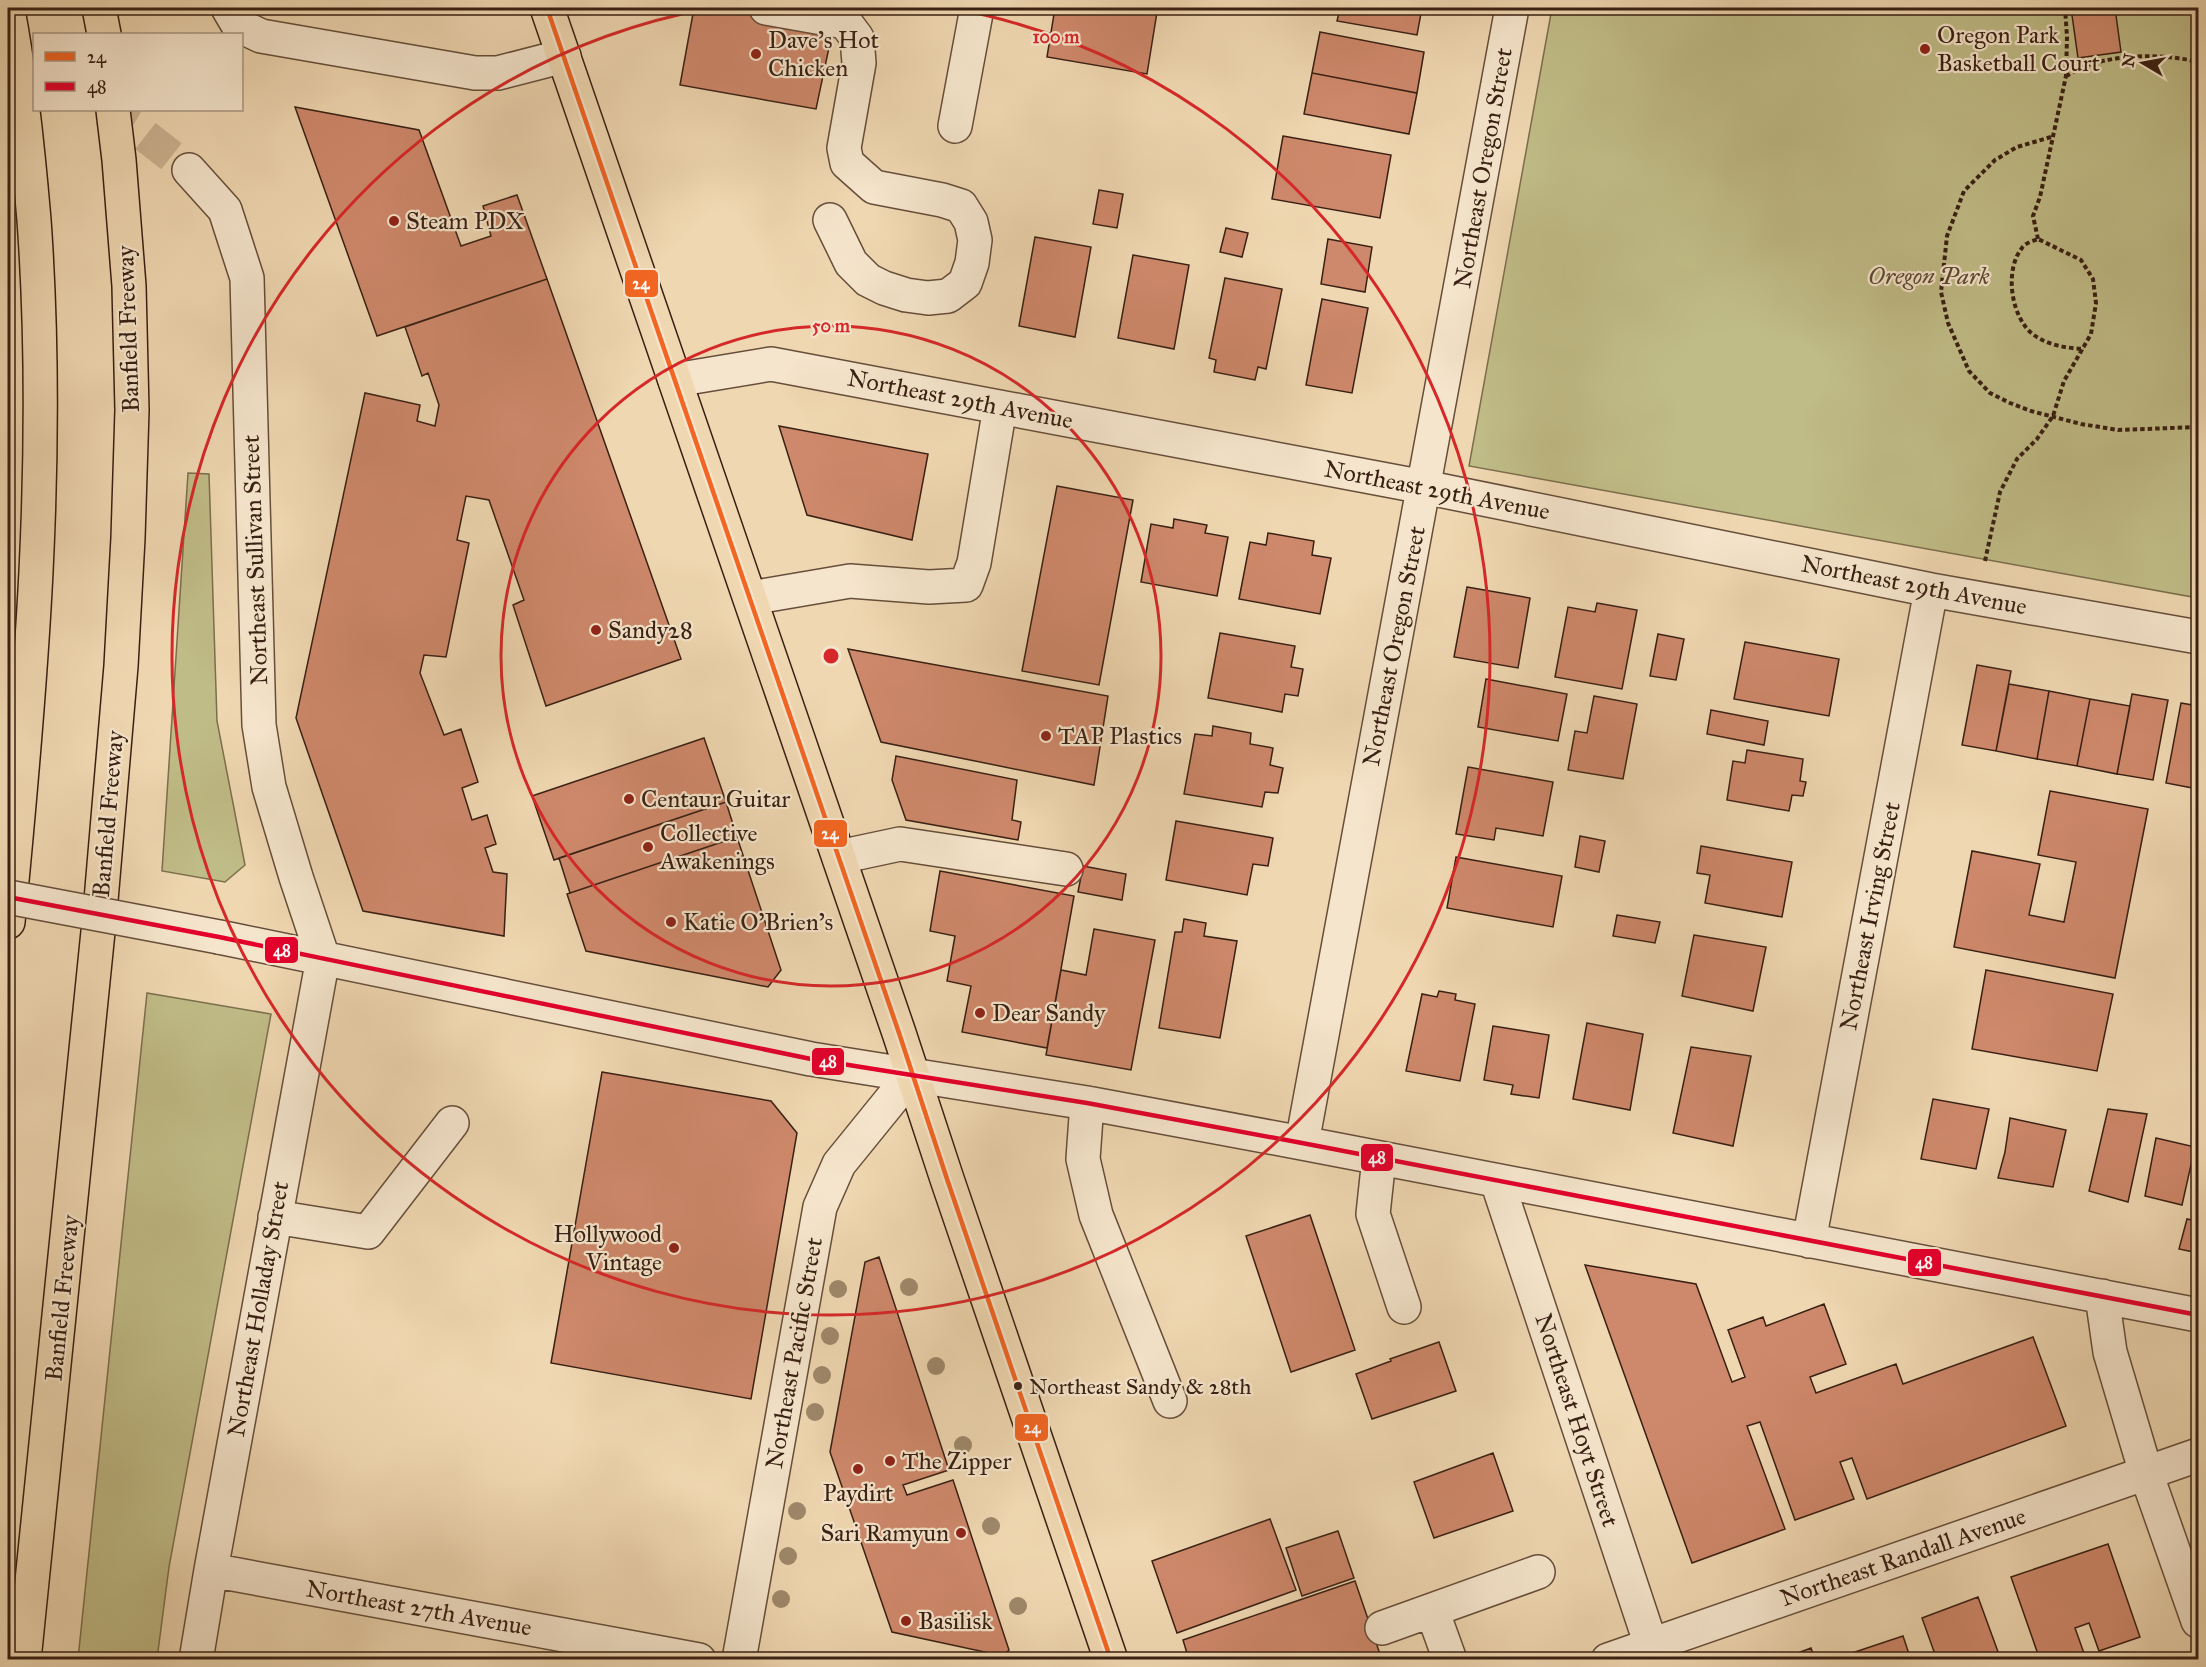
<svg xmlns="http://www.w3.org/2000/svg" width="2206" height="1667" font-family="'IM FELL Great Primer',serif">
<rect width="100%" height="100%" fill="#efd7b1"/>
<filter id="stains"><feTurbulence type="fractalNoise" baseFrequency=".00333" numOctaves="4"/><feColorMatrix values="0 0 0 0 .2 0 0 0 0 .09 0 0 0 0 .02 0 0 0 .5 -.17"/></filter>
<radialGradient id="worn" r=".72"><stop offset=".6" stop-color="#630" stop-opacity="0"/><stop offset="1" stop-color="#630" stop-opacity=".3"/></radialGradient>
<!-- green -->
<path fill="#c0bc87" stroke="#7c6e4d" stroke-width="1.5" d="M1552,8H2198V598L1469,466Z
M188,473L209,474L217,721L245,865L225,882L162,871Z
M147,993L271,1014L169,1567L157,1659H78Z"/>
<!-- building -->
<path fill="#ce886b" stroke="#392013" stroke-width="1.5" d="M694,8H750L834,24L816,109L680,85Z
M1055,8H1132L1157,12L1147,74L1047,57Z
M1340,8H1422L1417,35L1337,21Z
M2071,8H2115L2121,52L2078,58Z
M1320,32L1424,52L1417,93L1312,73Z
M1312,73L1417,93L1409,134L1304,114Z
M295,107L419,130L461,246L491,236L483,206L517,195L547,279L377,336Z
M1283,136L1391,155L1380,218L1272,199Z
M1099,190L1123,194L1117,228L1093,224Z
M1226,228L1248,233L1242,257L1220,252Z
M1035,237L1091,247L1075,337L1019,326Z
M1328,239L1372,247L1365,292L1321,284Z
M1133,255L1189,265L1174,349L1118,338Z
M1225,278L1282,289L1266,369L1258,367L1255,380L1214,372L1216,360L1209,358Z
M547,279L681,659L546,706L513,605L524,600L489,500L466,496L457,540L469,543L446,657L424,655L420,673L444,735L461,729L478,782L462,788L472,820L487,815L496,844L485,848L493,872L507,874L504,936L363,911L296,718L365,393L420,405L417,421L435,426L439,405L428,373L422,376L405,327Z
M1322,299L1368,308L1352,393L1306,385Z
M779,426L928,454L912,540L807,515Z
M1057,486L1133,500L1099,685L1022,671Z
M1174,519L1207,525L1205,533L1228,537L1217,596L1141,582L1151,524L1173,528Z
M1268,533L1314,541L1312,555L1331,558L1320,614L1239,599L1250,542L1266,545Z
M1467,587L1530,598L1518,668L1454,657Z
M1597,603L1637,610L1622,689L1555,677L1568,607L1595,612Z
M1220,633L1295,646L1291,667L1303,669L1298,696L1285,694L1282,712L1208,698Z
M1658,634L1684,639L1676,680L1650,676Z
M1745,642L1839,659L1829,716L1734,699Z
M848,649L1108,696L1094,785L881,742Z
M1977,665L2011,671L1996,751L1962,745Z
M1486,679L1567,694L1558,741L1478,727Z
M2009,684L2049,691L2037,759L1996,751Z
M2049,691L2090,699L2077,766L2037,759Z
M2132,694L2168,700L2153,780L2117,774Z
M1594,696L1637,704L1623,779L1568,770L1575,731L1587,733Z
M2090,699L2130,706L2117,774L2077,766Z
M2181,703L2198,706V789L2166,783Z
M1711,710L1768,721L1764,745L1707,734Z
M1213,726L1251,733L1250,744L1273,748L1270,765L1283,768L1278,793L1265,792L1262,807L1184,794L1195,734L1212,736Z
M704,738L726,802L554,860L532,796Z
M1747,750L1803,759L1800,781L1806,782L1803,796L1792,795L1789,811L1727,800L1733,761L1745,763Z
M896,756L1017,780L1012,820L1021,822L1018,840L906,820L892,780Z
M1468,767L1553,782L1543,836L1496,828L1494,840L1456,834Z
M2050,791L2148,809L2115,978L1954,947L1972,851L2040,864L2029,915L2064,922L2076,862L2038,855Z
M726,802L737,837L570,893L559,858Z
M1176,821L1273,838L1268,866L1253,864L1247,895L1166,880Z
M1580,836L1605,841L1599,872L1575,867Z
M737,837L781,970L768,987L586,951L567,894Z
M1701,846L1792,862L1782,917L1705,903L1710,875L1697,873Z
M1456,857L1562,876L1553,927L1447,908Z
M1083,866L1126,874L1122,900L1078,892Z
M940,871L1074,896L1047,1048L962,1032L971,986L947,981L955,936L930,931Z
M1617,915L1660,922L1655,943L1613,936Z
M1184,919L1206,923L1204,936L1237,941L1220,1038L1159,1028L1175,932H1182Z
M1094,929L1155,940L1131,1070L1046,1055L1061,970L1086,975Z
M1694,935L1766,947L1753,1011L1682,996Z
M2198,942V963L2195,962Z
M1986,970L2113,994L2097,1071L1972,1049Z
M1439,991L1456,994L1455,1000L1475,1004L1460,1081L1406,1071L1422,994L1437,997Z
M1587,1023L1643,1034L1630,1110L1573,1099Z
M1493,1026L1549,1035L1539,1098L1511,1094L1513,1085L1484,1080Z
M1691,1047L1751,1056L1733,1146L1673,1133Z
M2198,1054V1080L2194,1079Z
M602,1072L771,1101L797,1133L751,1399L551,1363Z
M1933,1099L1989,1109L1976,1169L1921,1159Z
M2108,1109L2147,1114L2128,1202L2089,1191Z
M2010,1118L2066,1130L2053,1187L1998,1178L2005,1152Z
M2156,1138L2195,1147L2182,1205L2145,1196Z
M2198,1202V1253L2179,1249L2187,1219L2196,1221Z
M1310,1215L1355,1350L1291,1372L1246,1236Z
M879,1257L949,1470L903,1485L907,1495L953,1480L1009,1650L1003,1656L892,1632L830,1452L865,1262Z
M1585,1265L1696,1284L1732,1382L1745,1377L1728,1330L1763,1317L1766,1326L1824,1304L1846,1364L1810,1377L1816,1393L1896,1364L1903,1384L2033,1337L2066,1426L1867,1499L1852,1458L1840,1462L1854,1499L1795,1520L1760,1422L1747,1426L1785,1529L1692,1563Z
M1439,1342L1456,1391L1372,1419L1356,1374L1391,1361L1390,1359Z
M1493,1453L1513,1511L1434,1538L1414,1482Z
M1270,1519L1296,1590L1177,1633L1152,1561Z
M1338,1531L1354,1578L1302,1596L1286,1548Z
M2108,1544L2140,1637L2099,1651L2089,1623L2075,1628L2085,1656L2075,1660H2040L2011,1577Z
M1355,1581L1382,1660H1189L1183,1640Z
M1978,1597L2001,1660H1937L1922,1618Z
M1903,1636L1911,1660H1845L1843,1656Z
M1811,1648L1815,1660H1779Z"/>
<g fill="none" stroke-linecap="round" stroke-linejoin="round">
<!-- minor-tunnel -->
<path stroke="#cbb291" stroke-width="33" stroke-dasharray="33 16" stroke-linecap="butt" d="M104,110L134,127L189,170"/>
<defs>
<path id="minor" d="M228,8L238,25L261,36L475,73H498L564,56
M766,8L845,22L857,38L859,63L844,148L847,163L874,187L942,200L961,206L971,222L975,240L972,263L965,283L948,296L928,298L906,295L884,288L868,280L851,263L830,220
M955,126L977,8
M189,170L225,210L247,278L259,725L269,787L296,877L323,958L211,1570L196,1660
M675,380L771,364L1424,487L1931,590L2198,637
M750,598L850,581L929,587L966,585L974,563L1000,407
M839,857L900,844L1066,869
M219,937L811,1059L1087,1103L1302,1143L2198,1315
M1087,1103L1083,1159L1096,1215L1170,1401
M1302,1143L1512,8
M1379,1158L1373,1214L1404,1307
M1497,1181L1656,1660
M275,1217L368,1232L452,1123
M1809,1241L1931,590
M2102,1296L2110,1352L2146,1473L2198,1621
M211,1570L699,1660
M1432,1610L1450,1660
M1382,1628L1538,1572
M739,1660L820,1207L839,1164L912,1074
M1608,1660L2198,1455"/>
<path id="major" d="M547,8L899,1033L947,1179L1111,1660"/>
<path id="highway" d="M99,8L104,34
M8,10C21,79 28,149 34,220C51,456 31,687 8,922
M24,1660L100,912L121,666L128,538L132,410L129,286L119,160L113,110"/>
</defs>
<!-- minor casing -->
<use href="#minor" stroke="#664e3a" stroke-width="36"/>
<!-- major casing -->
<use href="#major" stroke="#392013" stroke-width="36"/>
<!-- highway casing -->
<use href="#highway" stroke="#392013" stroke-width="36"/>
<!-- path -->
<path stroke="#392013" stroke-width="4" stroke-dasharray="4.5 3" stroke-linecap="butt" d="M2066,76C2074,72 2082,66 2091,64C2124,54 2166,54 2198,62
M2051,137L2017,147L1995,160L1964,191L1947,236L1941,292L1948,323L1969,371L1990,393L2010,403L2031,411L2081,424L2118,430L2198,427
M2038,239L2033,216L2040,197L2066,76L2067,37L2065,8
M1985,561L2000,492L2017,459L2037,439L2053,416L2064,381L2091,334L2096,303L2093,279L2081,260L2038,239C2033,241 2025,243 2022,248C2006,268 2010,306 2025,326C2038,344 2064,348 2084,349"/>
<!-- minor -->
<use href="#minor" stroke="#f5e5cc" stroke-width="33"/>
<!-- major -->
<use href="#major" stroke="#efd7b1" stroke-width="33"/>
<!-- highway -->
<use href="#highway" stroke="#efd7b1" stroke-width="33"/>
<defs>
<path id="minor-bridge" d="M8,897L219,937"/>
</defs>
<!-- minor-bridge casing -->
<use href="#minor-bridge" stroke="#664e3a" stroke-width="36" stroke-linecap="butt"/>
<!-- minor-bridge -->
<use href="#minor-bridge" stroke="#f5e5cc" stroke-width="33"/>
<defs>
<path id="bus-1" d="M547,8L899,1033L947,1179L1111,1660"/>
<path id="bus-2" d="M8,897L219,937L811,1059L1087,1103L1302,1143L2198,1315"/>
</defs>
<!-- bus-1 casing -->
<use href="#bus-1" stroke="#f5e5cc" stroke-width="9"/>
<!-- bus-2 casing -->
<use href="#bus-2" stroke="#f5e5cc" stroke-width="9"/>
<!-- bus-1 -->
<use href="#bus-1" stroke="#f26522" stroke-width="4.5"/>
<!-- bus-2 -->
<use href="#bus-2" stroke="#e4002b" stroke-width="4.5"/>
</g>
<!-- trees -->
<g fill="#9e886a">
<circle cx="909" cy="1287" r="9"/>
<circle cx="838" cy="1289" r="9"/>
<circle cx="830" cy="1336" r="9"/>
<circle cx="936" cy="1366" r="9"/>
<circle cx="822" cy="1375" r="9"/>
<circle cx="815" cy="1412" r="9"/>
<circle cx="963" cy="1445" r="9"/>
<circle cx="797" cy="1511" r="9"/>
<circle cx="991" cy="1526" r="9"/>
<circle cx="788" cy="1556" r="9"/>
<circle cx="781" cy="1599" r="9"/>
<circle cx="1018" cy="1606" r="9"/>
</g>
<!-- distance rings -->
<g fill="none" stroke="#d62828" stroke-width="3">
<circle cx="831" cy="656" r="330"/>
<path d="M951 8A659 659 0 1 1 711 8"/>
</g>
<!-- markers -->
<g fill="#8f2418" stroke="#f5e5cc" stroke-width="2">
<circle cx="1925" cy="49" r="6"/>
<circle cx="756" cy="54" r="6"/>
<circle cx="394" cy="221" r="6"/>
<circle cx="596" cy="630" r="6"/>
<circle cx="1046" cy="736" r="6"/>
<circle cx="629" cy="799" r="6"/>
<circle cx="648" cy="847" r="6"/>
<circle cx="671" cy="922" r="6"/>
<circle cx="980" cy="1013" r="6"/>
<circle cx="674" cy="1248" r="6"/>
<circle cx="890" cy="1461" r="6"/>
<circle cx="858" cy="1469" r="6"/>
<circle cx="961" cy="1533" r="6"/>
<circle cx="906" cy="1621" r="6"/>
</g>
<circle fill="#392013" stroke="#f5e5cc" stroke-width="2" cx="1018" cy="1386" r="5"/>
<g text-anchor="middle" stroke-width="4.5" stroke-linejoin="round" paint-order="stroke">
<!-- bus labels -->
<g font-size="22" fill="#392013" stroke="#f5e5cc" text-anchor="start">
<text x="1029" y="1394">Northeast Sandy &amp; 28th</text>
</g>
<!-- poi labels -->
<g font-size="24" fill="#392013" stroke="#f5e5cc" text-anchor="start">
<text x="1937" y="43">Oregon Park<tspan x="1937" dy="28">Basketball Court</tspan></text>
<text x="768" y="48">Dave's Hot<tspan x="768" dy="28">Chicken</tspan></text>
<text x="406" y="229">Steam PDX</text>
<text x="608" y="638">Sandy28</text>
<text x="1058" y="744">TAP Plastics</text>
<text x="641" y="807">Centaur Guitar</text>
<text x="660" y="841">Collective<tspan x="660" dy="28">Awakenings</tspan></text>
<text x="683" y="930">Katie O'Brien's</text>
<text x="992" y="1021">Dear Sandy</text>
<text x="662" y="1242" text-anchor="end">Hollywood<tspan x="662" dy="28">Vintage</tspan></text>
<text x="902" y="1469">The Zipper</text>
<text x="858" y="1501" text-anchor="middle">Paydirt</text>
<text x="949" y="1541" text-anchor="end">Sari Ramyun</text>
<text x="918" y="1629">Basilisk</text>
</g>
<!-- street labels -->
<g font-size="24" fill="#392013" stroke="#f5e5cc">
<text transform="translate(1483 168) rotate(-80)" y="8">Northeast Oregon Street</text>
<text transform="translate(128 329) rotate(-92)" y="8">Banfield Freeway</text>
<text transform="translate(960 399) rotate(11)" y="8">Northeast 29th Avenue</text>
<text transform="translate(1437 490) rotate(11)" y="8">Northeast 29th Avenue</text>
<text transform="translate(255 560) rotate(-92)" y="8">Northeast Sullivan Street</text>
<text transform="translate(1914 585) rotate(11)" y="8">Northeast 29th Avenue</text>
<text transform="translate(1394 646) rotate(-79)" y="8">Northeast Oregon Street</text>
<text transform="translate(108 814) rotate(-85)" y="8">Banfield Freeway</text>
<text transform="translate(1870 916) rotate(-79)" y="8">Northeast Irving Street</text>
<text transform="translate(62 1298) rotate(-84)" y="8">Banfield Freeway</text>
<text transform="translate(258 1309) rotate(-80)" y="8">Northeast Holladay Street</text>
<text transform="translate(794 1353) rotate(-80)" y="8">Northeast Pacific Street</text>
<text transform="translate(1577 1420) rotate(72)" y="8">Northeast Hoyt Street</text>
<text transform="translate(1903 1557) rotate(-19)" y="8">Northeast Randall Avenue</text>
<text transform="translate(419 1608) rotate(10)" y="8">Northeast 27th Avenue</text>
</g>
<!-- park labels -->
<g font-size="24" font-style="italic" fill="#5b4730" stroke="#f5e5cc">
<text x="1929" y="284">Oregon Park</text>
</g>
</g>
<circle cx="831" cy="656" r="9" fill="#d62828" stroke="#f5e5cc" stroke-width="3"/>
<g font-size="18" text-anchor="middle" font-weight="bold" fill="#d62828" stroke="#f5e5cc" stroke-width="4.5" stroke-linejoin="round" paint-order="stroke">
<text x="1056" y="43">100 m</text>
<text x="831" y="332">50 m</text>
</g>
<g stroke="#f5e5cc" stroke-width="2">
<rect x="624" y="269" width="35" height="29" rx="6" fill="#f26522"/>
<rect x="813" y="819" width="35" height="29" rx="6" fill="#f26522"/>
<rect x="264" y="936" width="35" height="28" rx="6" fill="#e4002b"/>
<rect x="811" y="1047" width="34" height="29" rx="6" fill="#e4002b"/>
<rect x="1360" y="1143" width="34" height="29" rx="6" fill="#e4002b"/>
<rect x="1907" y="1248" width="35" height="29" rx="6" fill="#e4002b"/>
<rect x="1014" y="1413" width="35" height="29" rx="6" fill="#f26522"/>
</g>
<g font-size="16" text-anchor="middle" font-weight="bold" fill="#fff">
<text x="641" y="289">24</text>
<text x="830" y="839">24</text>
<text x="282" y="956">48</text>
<text x="828" y="1067">48</text>
<text x="1377" y="1163">48</text>
<text x="1924" y="1268">48</text>
<text x="1032" y="1433">24</text>
</g>
<!-- margin -->
<rect width="2206" height="1667" fill="none" stroke="#efd7b1" stroke-width="30"/>
<rect x="9" y="9" width="2188" height="1649" fill="none" stroke="#392013" stroke-width="3"/>
<rect x="15" y="15" width="2176" height="1637" fill="none" stroke="#392013" stroke-width="1.5"/>
<!-- legend -->
<rect x="33" y="33" width="210" height="78" fill="#f5e5cc" stroke="#aa9682" stroke-width="1.5"/>
<rect x="45" y="52" width="30" height="9" fill="#f26522" stroke="#aa9682" stroke-width="1.5"/>
<text x="87" y="63" font-size="18" fill="#392013">24</text>
<rect x="45" y="82" width="30" height="9" fill="#e4002b" stroke="#aa9682" stroke-width="1.5"/>
<text x="87" y="93" font-size="18" fill="#392013">48</text>
<!-- north arrow -->
<g transform="translate(2143 63) rotate(280)" stroke="#f5e5cc" stroke-width="4.5" paint-order="stroke">
<path d="M0-4.5L10 22L0 15L-10 22Z" fill="#392013"/>
<text y="-9" font-size="16" font-weight="bold" text-anchor="middle" fill="#392013">N</text>
</g>
<rect width="100%" height="100%" filter="url(#stains)"/>
<rect width="100%" height="100%" fill="url(#worn)"/>
</svg>
